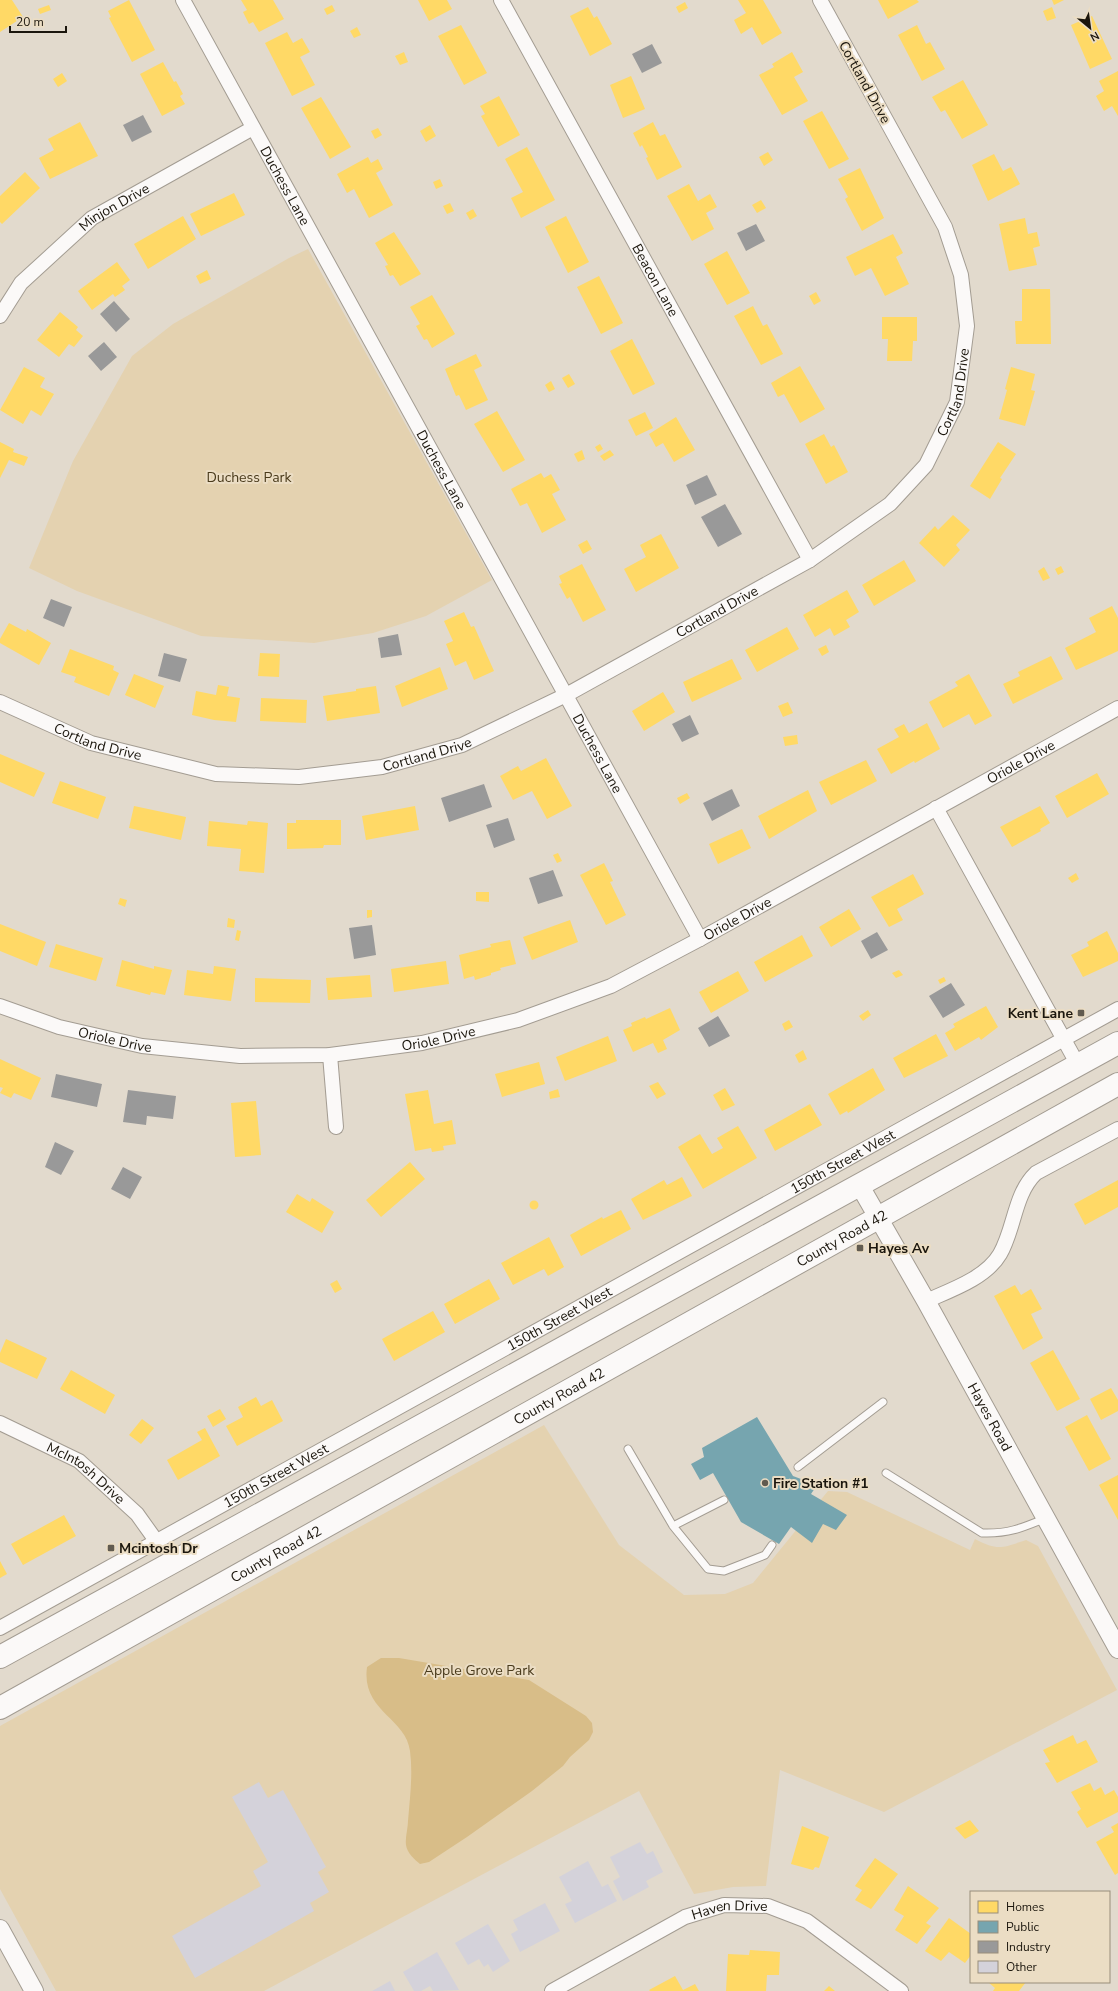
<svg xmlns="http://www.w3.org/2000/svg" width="1118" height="1991" font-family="'Nunito Sans',sans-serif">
<rect width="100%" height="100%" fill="#e2dacd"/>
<!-- green -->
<path fill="#e4d2b0" d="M308,249L492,580L426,616L373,633L314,643L201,636L77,591L29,568L73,461L132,356L173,324L289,258Z
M544,1425L619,1545L684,1595L725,1594L753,1583L828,1491L847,1492L970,1550L975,1539C998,1551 1002,1548 1026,1540L1038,1546L1117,1690L884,1812L780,1770L766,1886L733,1887L694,1894L639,1791L264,1991H56L0,1889V1726Z"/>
<!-- water -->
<path fill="#d8bd88" d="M381,1658H399L529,1680L586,1716L592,1723L593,1732L589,1740L570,1757L563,1766L532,1791L467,1837L429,1862L420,1864C415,1860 407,1853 406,1845C405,1838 408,1828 408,1821C410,1797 413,1774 410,1751C406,1718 361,1711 367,1667Z"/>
<!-- homes -->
<path fill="#ffd966" d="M0,0H12L23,17L0,32Z
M129,0L155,50L132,62L109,18L111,17L108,11Z
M241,0H273L284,19L259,32L253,22L249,24L243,12L247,10Z
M418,0H447L452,9L429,21Z
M738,0H763L782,33L762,45L752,27L741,34L734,20L746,13Z
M878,0H917L919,2L888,19Z
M1052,0H1064L1054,5Z
M685,2L688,8L679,13L676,7Z
M49,5L51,10L40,14L38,9Z
M332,5L335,11L327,15L324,9Z
M588,7L594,18L597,16L612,44L590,56L570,16Z
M1052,7L1056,18L1047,21L1043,11Z
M1092,16L1112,59L1090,69L1071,25Z
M461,25L487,73L464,85L438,36Z
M917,25L926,44L930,42L945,69L922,81L898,35Z
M357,27L361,35L354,38L350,31Z
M287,32L293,43L302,38L310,52L300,57L315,85L292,96L265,43Z
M404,52L408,62L400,65L395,56Z
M792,52L803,72L794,77L808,101L782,115L759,75L774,67L772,64Z
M163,62L174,82L176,81L183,94L180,96L185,104L162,116L140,74Z
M1118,71V116L1112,106L1104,111L1096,96L1104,91L1099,81Z
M62,73L67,81L58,87L53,79Z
M631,76L645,109L623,118L610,85Z
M963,80L988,125L962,139L945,110L941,112L932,97Z
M499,96L520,135L498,147L481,116L485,114L480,106Z
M321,97L351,147L330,159L301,108Z
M822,111L849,159L829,169L803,121Z
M80,122L98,156L50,179L39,158L54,150L48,139Z
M653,122L660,136L665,134L682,167L657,180L646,158L648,157L642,145L640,147L633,133Z
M430,125L436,136L426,142L420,131Z
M378,128L382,135L375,139L371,131Z
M527,147L555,200L521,218L511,198L523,192L505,159Z
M768,152L773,160L764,166L759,157Z
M994,154L1003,171L1011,167L1020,184L988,201L972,165Z
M368,157L371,163L378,159L383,169L376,173L393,205L369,218L354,189L347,193L337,174Z
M860,168L884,218L862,231L845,199L848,197L838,179Z
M25,172L40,188L2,224L0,222V196Z
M440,179L443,186L436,189L433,182Z
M689,184L698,201L710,194L717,207L706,213L714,229L692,241L667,196Z
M234,193L245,215L201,236L190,214Z
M761,200L766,208L757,213L752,205Z
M450,203L454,211L447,214L443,206Z
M473,209L477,216L470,220L466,213Z
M183,216L196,239L148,269L134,244Z
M566,216L589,262L568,273L545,227Z
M1025,218L1028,234L1037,232L1040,246L1033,248L1037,265L1009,271L999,224Z
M394,232L421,274L400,286L393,275L390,276L385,266L388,265L375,243Z
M893,234L903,253L896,257L909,284L885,296L871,268L855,276L846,257Z
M727,251L750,293L727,305L704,264Z
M117,262L130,280L122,286L125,290L115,297L113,294L92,310L78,291Z
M207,270L211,279L200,284L196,276Z
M599,276L623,323L601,334L577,287Z
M1022,289H1050L1051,344H1016L1015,321H1022Z
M816,292L821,301L814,305L809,296Z
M432,295L455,334L432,348L427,339L424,340L416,326L420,324L410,307Z
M753,306L763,326L767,324L783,354L761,365L734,316Z
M60,312L78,327L76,330L83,336L74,347L69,344L59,357L37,340Z
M882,317H917V341H913L912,361H887L888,339H882Z
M632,339L655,384L633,395L610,351Z
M476,354L482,366L474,370L488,400L466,410L459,395L456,396L445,369Z
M800,366L825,409L800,423L784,394L778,397L771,383Z
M24,367L45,378L40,387L54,394L41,416L31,410L23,424L0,410Z
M1011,367L1035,374L1031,390L1035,391L1025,426L999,419L1007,390L1005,389Z
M569,374L575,384L568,388L562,378Z
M551,381L555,389L549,392L545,385Z
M497,411L525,460L503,472L474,424Z
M645,412L653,428L636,436L628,420Z
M676,417L695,450L674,462L663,443L656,447L649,434Z
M824,434L831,447L834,445L848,472L826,484L805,444Z
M0,442L14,449L13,452L28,457L24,466L9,460L0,478Z
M998,442L1016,454L1000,478L1002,479L990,499L970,486Z
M600,444L603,449L598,452L595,447Z
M582,450L585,459L578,462L574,454Z
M610,450L614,455L604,461L600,456Z
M541,473L544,478L551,474L560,490L552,494L566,520L542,533L527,503L520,506L511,489Z
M953,515L970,530L956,545L960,550L944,567L919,543L935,526L938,530Z
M661,534L679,568L636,592L624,569L646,557L640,545Z
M587,540L592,549L583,554L578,545Z
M904,560L916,581L874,606L862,585Z
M582,564L606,610L583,622L570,597L567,599L559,584L562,583L559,576Z
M1061,566L1064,572L1058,575L1055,569Z
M1044,567L1050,578L1043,581L1038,571Z
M847,590L859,612L846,620L850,627L834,636L830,628L815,637L803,615Z
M1112,606L1118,618V651L1076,670L1065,648L1096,632L1089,618Z
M464,612L471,627L474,626L494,671L474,680L466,661L455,666L446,644L453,641L444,621Z
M9,623L26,632L27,629L51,643L39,665L0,643V639Z
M787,627L799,649L757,672L745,650Z
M826,645L829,652L822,656L818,649Z
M70,649L114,666L113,670L119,673L109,696L74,682L76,677L61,672Z
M260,653L280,654L279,677L258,676Z
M1051,656L1063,679L1013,704L1003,684L1020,676L1018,672Z
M732,659L742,679L692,702L683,682Z
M440,667L448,689L402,707L395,686Z
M134,674L164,686L155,708L125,695Z
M969,674L992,716L975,725L969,714L943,728L929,702L958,686L955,682Z
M218,685L229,687L227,696L240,698L236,722L214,720L192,715L196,691L216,695Z
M376,686L380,713L327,721L323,696L356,691V689Z
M663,692L675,712L644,731L632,711Z
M261,698L307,700L306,723L260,721Z
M788,702L793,713L783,717L778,706Z
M927,723L940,749L915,763L914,761L891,774L877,749L899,737L894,729L904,724L909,733Z
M797,735L798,744L785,746L783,737Z
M0,754L45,773L34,797L0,782Z
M546,758L572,806L547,819L532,791L513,800L500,776L518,766L521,771Z
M866,760L877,781L831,805L819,782Z
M1097,773L1109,794L1067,818L1055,796Z
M60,781L106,797L98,819L52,803Z
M808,790L817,811L769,839L758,816Z
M687,793L690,798L680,804L677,798Z
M134,806L186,817L181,840L129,828Z
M415,806L419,830L366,840L362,816Z
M1040,806L1050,823L1040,829L1041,831L1012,847L1000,827Z
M296,820H341V845H324L323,848L287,849V823H296Z
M209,821L247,825L248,821L268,823L264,873L239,871L241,849L207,846Z
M742,829L751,848L718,864L709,844Z
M558,853L562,861L557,863L553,855Z
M604,863L613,881L610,882L626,915L606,925L580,875Z
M1076,873L1079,879L1072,883L1068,878Z
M913,874L924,894L897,909L903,920L889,927L871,897Z
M476,892H489V902L476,901Z
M120,898L127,900L125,907L118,904Z
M849,909L861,929L831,947L819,927Z
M367,910H372V917L367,918Z
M228,918L235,920L234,928L227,927Z
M570,920L578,942L532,960L523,937Z
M0,924L46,942L37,966L0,951Z
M237,930L241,931L239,941L235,940Z
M1107,931L1118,953V961L1083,977L1071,955L1089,946L1087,942Z
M802,935L813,956L765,982L754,962Z
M510,940L516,964L500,968L501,970L491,973V975L475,980L474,976L464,979L459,955L491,947L490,944Z
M56,944L103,958L96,981L49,967Z
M122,960L154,969V966L172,970L165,995L151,992L150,995L116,986Z
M446,961L449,984L394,992L391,969Z
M214,966L236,969L231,1001L184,995L187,970L213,974Z
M899,970L903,975L896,978L892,973Z
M738,971L749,991L711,1013L699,992Z
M370,975L372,997L328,1000L326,978Z
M944,977L946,981L940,984L938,980Z
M255,978L311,980L310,1003L255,1002Z
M986,1006L998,1027L981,1040L979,1037L955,1051L945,1033L955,1027L953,1024Z
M670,1008L680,1030L663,1040L667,1049L658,1053L653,1043L633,1052L623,1030L632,1026L631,1023L645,1017L646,1019Z
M868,1010L871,1015L863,1021L859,1016Z
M789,1020L793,1027L785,1031L782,1024Z
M936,1034L948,1056L904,1078L893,1058Z
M608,1036L617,1061L565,1081L556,1057Z
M803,1050L807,1059L799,1063L795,1055Z
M0,1059L41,1078L31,1100L14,1093L11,1098L0,1093L3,1088L0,1087Z
M539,1062L545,1084L502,1097L495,1074Z
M873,1068L885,1090L848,1113L847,1111L840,1115L828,1094Z
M658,1082L666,1094L657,1099L649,1086Z
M725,1088L735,1105L722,1111L713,1095Z
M558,1089L560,1097L550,1099L549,1092Z
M428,1090L434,1124L452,1120L456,1144L443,1146L444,1150L432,1152L431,1148L415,1151L405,1094Z
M256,1101L261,1155L235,1157L231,1103Z
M810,1104L822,1125L775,1151L764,1130Z
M738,1126L757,1158L703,1189L678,1147L700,1134L712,1154L723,1148L717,1138Z
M410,1162L425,1179L381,1217L366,1200Z
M682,1177L692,1196L643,1220L631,1199L664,1180L667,1185Z
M1118,1180V1207L1085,1225L1074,1204Z
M297,1194L310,1202L312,1198L334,1212L322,1233L286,1212Z
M529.5 1205a4.5 4.5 0 1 1 9 0a4.5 4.5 0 1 1-9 0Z
M621,1210L631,1229L581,1256L570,1235L602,1217L603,1219Z
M549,1237L564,1267L548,1276L544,1269L513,1285L501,1263Z
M489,1279L500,1299L455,1324L444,1304Z
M337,1280L342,1289L335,1293L330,1284Z
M1015,1285L1021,1295L1031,1289L1042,1309L1031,1314L1043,1338L1023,1350L994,1296Z
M433,1311L445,1332L394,1361L382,1339Z
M6,1339L47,1358L37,1379L0,1362V1353Z
M1053,1350L1080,1399L1057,1411L1030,1363Z
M71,1370L115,1395L105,1414L60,1389Z
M1111,1388L1118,1400V1411L1101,1420L1090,1399Z
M256,1397L261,1406L272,1400L283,1421L237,1446L226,1426L243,1417L238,1407Z
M220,1409L226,1419L213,1427L207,1416Z
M1087,1415L1111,1459L1089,1471L1065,1427Z
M142,1419L154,1428L141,1444L129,1435Z
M205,1428L220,1456L178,1480L167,1460L202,1440L197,1432Z
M1118,1475V1520L1099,1485Z
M64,1515L76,1536L23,1565L11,1544Z
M0,1561L7,1574L0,1578Z
M1073,1735L1077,1744L1086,1740L1098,1762L1057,1783L1045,1763L1050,1762L1043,1750Z
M1090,1783L1094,1791L1101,1787L1105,1795L1114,1790L1118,1797V1812L1087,1828L1077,1812L1081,1809L1071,1792Z
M970,1820L979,1831L965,1839L955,1828Z
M1118,1823V1873L1115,1875L1096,1842L1114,1832L1111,1827Z
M802,1826L829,1837L819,1868L815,1867L813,1870L791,1864Z
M875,1858L898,1874L871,1909L855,1900L862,1890L855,1886Z
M908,1886L939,1908L926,1923L931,1926L917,1944L895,1930L904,1916L894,1910Z
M949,1918L971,1934V1955L965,1963L949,1952L941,1961L925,1951Z
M750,1950L780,1952L779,1975H767L766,1991H726L728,1954L749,1955Z
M675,1976L683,1990L695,1984L699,1991H650L649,1990Z
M988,1982H1026L1019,1991H993L995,1988Z
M829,1986L835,1991H824Z"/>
<!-- public -->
<path fill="#76a5af" d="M757,1417L793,1476L817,1485L811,1494L847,1515L836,1530L823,1524L812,1543L791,1527L779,1544L741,1522L713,1473L700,1480L691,1464L704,1457L702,1448Z"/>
<!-- industry -->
<path fill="#999" d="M652,44L662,63L642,73L632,54Z
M143,115L152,132L132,142L123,125Z
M756,224L765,241L746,251L737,233Z
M114,301L130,319L116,332L100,314Z
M104,342L117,357L101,371L88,356Z
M707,475L717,495L695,505L686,485Z
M725,504L742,534L718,547L701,517Z
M51,599L72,607L64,627L43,618Z
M398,634L402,655L381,658L378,638Z
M164,653L187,659L180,682L158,676Z
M690,715L699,734L682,742L672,724Z
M484,784L492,807L449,822L441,798Z
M732,789L740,806L712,821L703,803Z
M508,818L515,840L494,848L486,825Z
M553,870L563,896L538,904L529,878Z
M372,925L376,955L354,959L349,928Z
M877,932L888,950L871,959L861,941Z
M951,983L965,1005L943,1018L929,996Z
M718,1016L730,1036L709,1047L698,1028Z
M56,1074L102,1084L97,1107L51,1097Z
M128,1090L176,1096L173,1119L147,1116L146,1125L123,1122Z
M55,1142L74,1151L61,1175L45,1167Z
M123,1167L142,1177L130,1199L111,1189Z"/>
<!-- building -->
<path fill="#d4d2da" d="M259,1782L268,1798L283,1790L326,1867L318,1872L329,1892L310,1903L314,1911L195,1978L172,1936L261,1886L253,1871L268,1862L232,1797Z
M640,1842L647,1854L653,1851L663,1872L646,1881L649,1887L623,1901L613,1881L620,1877L610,1857Z
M588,1861L602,1887L608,1884L617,1901L575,1923L565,1904L572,1901L559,1877Z
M545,1903L560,1931L520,1952L511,1934L518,1930L513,1920Z
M488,1924L510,1961L493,1972L488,1964L484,1967L479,1959L468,1965L455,1943Z
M437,1952L459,1990L433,1991L430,1986L421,1991H414L403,1972Z
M390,1981L395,1991H372Z"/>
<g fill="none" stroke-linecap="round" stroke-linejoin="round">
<defs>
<path id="service" d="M628,1449L673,1526L724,1500
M798,1467L883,1402
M886,1473L982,1533C1008,1534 1022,1528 1046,1518
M673,1526L708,1569L724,1571L765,1555L772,1545"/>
<g id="minor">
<path id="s1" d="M183,0L700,939"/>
<path id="s2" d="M501,0L810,560"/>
<path id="s3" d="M0,316L21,283L92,218L253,128"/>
<path id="s4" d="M0,702L91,743L216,774L299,777L382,767L462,745L566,695L810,560L890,504L926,465L957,402L967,326L961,275L945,227L820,0"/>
<path d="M936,808L1078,1065"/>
<path id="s5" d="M0,1006L59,1027L142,1046L240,1056L330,1055L422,1043L518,1020L611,986L700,939L1118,708"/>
<path d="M330,1055L336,1127"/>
<path d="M926,1301C951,1290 986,1278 1000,1254C1015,1228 1014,1194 1036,1173L1118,1129"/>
<path id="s6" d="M0,1423L79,1461L137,1514L157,1542"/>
<path id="s7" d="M0,1628L1118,1009"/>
<path id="s8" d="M552,1991L685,1917L724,1905L768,1906L807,1921L901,1991"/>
</g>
<g id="tertiary">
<path id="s9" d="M860,1186L926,1301L1118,1649"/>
<path d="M0,1929L34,1991"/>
</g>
<g id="trunk">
<path d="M0,1657C371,1450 746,1250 1118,1043"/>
<path id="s10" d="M0,1708L1118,1084"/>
</g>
</defs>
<!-- service casing -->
<use href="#service" stroke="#a39c92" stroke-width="9"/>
<!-- minor casing -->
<use href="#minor" stroke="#a39c92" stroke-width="16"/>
<!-- tertiary casing -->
<use href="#tertiary" stroke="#a39c92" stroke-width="20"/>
<!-- trunk casing -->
<use href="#trunk" stroke="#a39c92" stroke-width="24"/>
<!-- service -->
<use href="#service" stroke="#fbf9f8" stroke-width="7"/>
<!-- minor -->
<use href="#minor" stroke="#fbf9f8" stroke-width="14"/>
<!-- tertiary -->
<use href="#tertiary" stroke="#fbf9f8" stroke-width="18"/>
<!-- trunk -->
<use href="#trunk" stroke="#fbf9f8" stroke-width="22"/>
</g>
<!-- markers -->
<g fill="#615b50" stroke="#ebddc4" stroke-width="1.5">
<rect x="1077" y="1009" width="8" height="8" rx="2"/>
<rect x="856" y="1244" width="8" height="8" rx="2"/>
<circle cx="765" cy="1483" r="4"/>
<rect x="107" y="1544" width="8" height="8" rx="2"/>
</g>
<g text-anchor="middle" stroke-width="4" stroke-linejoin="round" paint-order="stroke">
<!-- street labels -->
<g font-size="14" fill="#1b160d" stroke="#ebddc4">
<text transform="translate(865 82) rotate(61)" y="5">Cortland Drive</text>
<text dy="5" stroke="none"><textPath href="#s1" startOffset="212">Duchess Lane</textPath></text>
<text dy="5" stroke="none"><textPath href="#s3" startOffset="160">Minjon Drive</textPath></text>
<text dy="5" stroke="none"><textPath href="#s2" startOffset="320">Beacon Lane</textPath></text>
<text dy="5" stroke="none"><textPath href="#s4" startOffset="1102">Cortland Drive</textPath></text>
<text dy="5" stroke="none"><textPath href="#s1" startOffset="536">Duchess Lane</textPath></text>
<text dy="5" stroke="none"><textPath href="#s4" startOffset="766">Cortland Drive</textPath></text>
<text dy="5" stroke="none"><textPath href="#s4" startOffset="106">Cortland Drive</textPath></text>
<text dy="5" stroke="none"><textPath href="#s4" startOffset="442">Cortland Drive</textPath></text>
<text dy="5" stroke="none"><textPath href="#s1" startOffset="860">Duchess Lane</textPath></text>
<text dy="5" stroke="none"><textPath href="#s5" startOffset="1094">Oriole Drive</textPath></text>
<text dy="5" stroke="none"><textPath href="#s5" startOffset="770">Oriole Drive</textPath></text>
<text dy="5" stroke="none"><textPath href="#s5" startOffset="120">Oriole Drive</textPath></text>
<text dy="5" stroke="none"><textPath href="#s5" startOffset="446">Oriole Drive</textPath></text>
<text dy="5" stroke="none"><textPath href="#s7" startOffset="963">150th Street West</textPath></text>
<text dy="5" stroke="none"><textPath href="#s10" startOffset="964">County Road 42</textPath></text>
<text dy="5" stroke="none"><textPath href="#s7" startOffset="639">150th Street West</textPath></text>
<text dy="5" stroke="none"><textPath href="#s10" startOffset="640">County Road 42</textPath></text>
<text dy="5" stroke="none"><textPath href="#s9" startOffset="265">Hayes Road</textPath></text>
<text dy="5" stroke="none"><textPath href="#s6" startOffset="100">McIntosh Drive</textPath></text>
<text dy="5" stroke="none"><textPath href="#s7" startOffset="315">150th Street West</textPath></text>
<text dy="5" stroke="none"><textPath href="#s10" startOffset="316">County Road 42</textPath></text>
<text dy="5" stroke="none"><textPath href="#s8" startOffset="198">Haven Drive</textPath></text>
</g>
<!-- park labels -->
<g font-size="14" fill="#4a3b1c" stroke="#ebddc4">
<text x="249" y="482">Duchess Park</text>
<text x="479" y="1675">Apple Grove Park</text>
</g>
<!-- poi labels -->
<g font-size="14" font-weight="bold" fill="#1b160d" stroke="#ebddc4" text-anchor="start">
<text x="1073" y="1018" text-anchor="end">Kent Lane</text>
<text x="868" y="1253">Hayes Av</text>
<text x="773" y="1488">Fire Station #1</text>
<text x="119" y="1553">Mcintosh Dr</text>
</g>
</g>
<!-- legend -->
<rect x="970" y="1891" width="140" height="92" fill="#ebddc4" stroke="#988d7b"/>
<rect x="978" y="1901" width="20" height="12" fill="#ffd966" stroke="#988d7b"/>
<text x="1006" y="1911" font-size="12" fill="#1b160d">Homes</text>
<rect x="978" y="1921" width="20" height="12" fill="#76a5af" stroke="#988d7b"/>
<text x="1006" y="1931" font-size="12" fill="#1b160d">Public</text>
<rect x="978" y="1941" width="20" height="12" fill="#999999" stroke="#988d7b"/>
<text x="1006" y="1951" font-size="12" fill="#1b160d">Industry</text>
<rect x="978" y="1961" width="20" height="12" fill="#d4d2da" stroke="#988d7b"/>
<text x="1006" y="1971" font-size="12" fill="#1b160d">Other</text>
<!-- north arrow -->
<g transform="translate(1090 28) rotate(151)" stroke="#ebddc4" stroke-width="3" paint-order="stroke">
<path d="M0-3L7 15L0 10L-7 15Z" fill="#1b160d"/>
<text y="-6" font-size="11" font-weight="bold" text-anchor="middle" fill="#1b160d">N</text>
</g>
<!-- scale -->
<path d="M10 26v6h56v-6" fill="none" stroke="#1b160d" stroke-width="2"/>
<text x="16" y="26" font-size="12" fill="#1b160d" stroke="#ebddc4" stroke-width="3" paint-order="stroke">20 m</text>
</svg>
